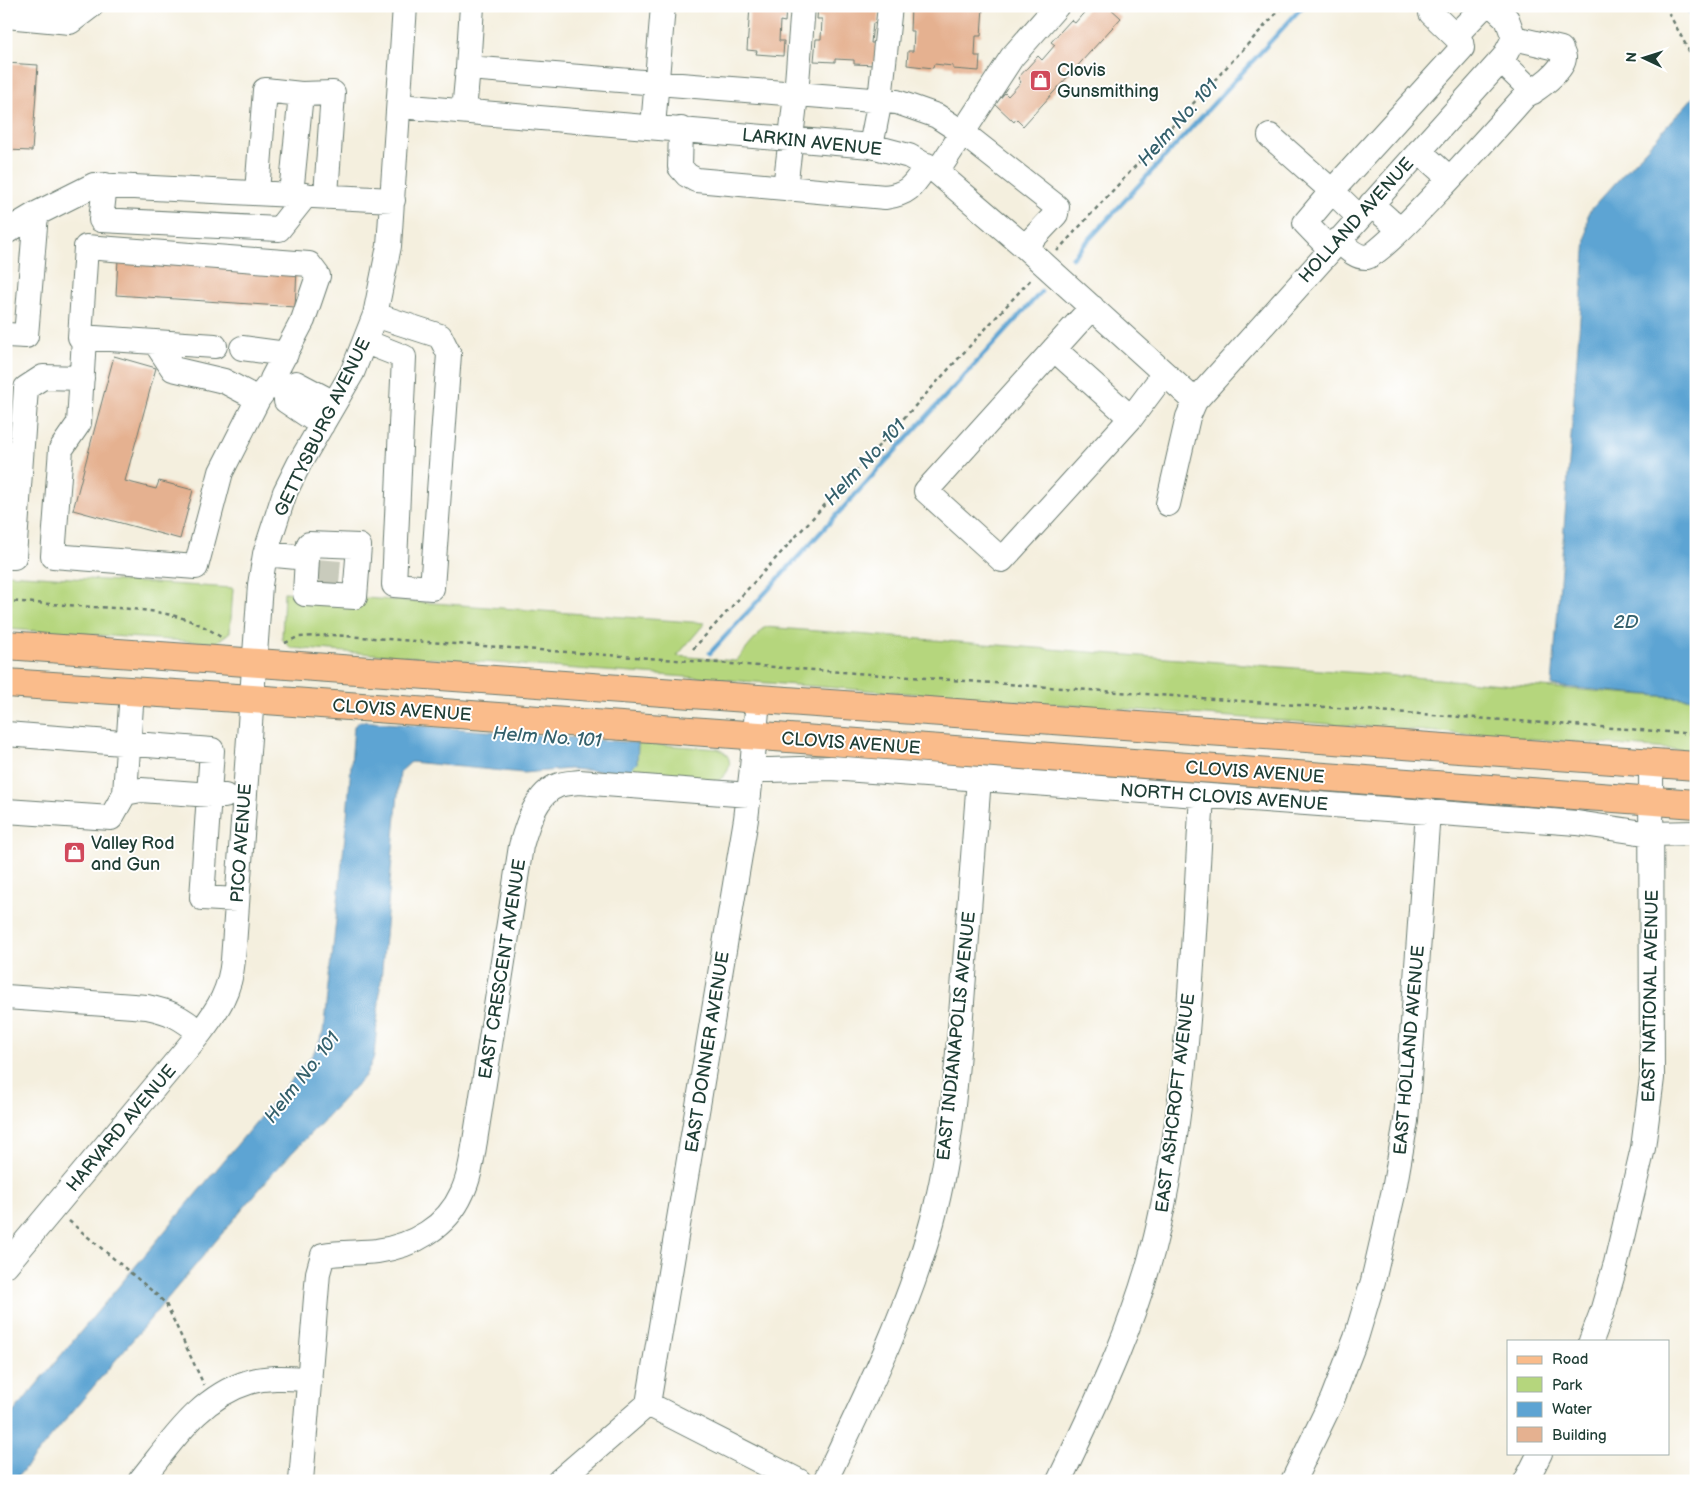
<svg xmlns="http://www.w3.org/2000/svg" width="1702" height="1487" font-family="'Balsamiq Sans',sans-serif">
<rect width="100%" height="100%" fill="#fff"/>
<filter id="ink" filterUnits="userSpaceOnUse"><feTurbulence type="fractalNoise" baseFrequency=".02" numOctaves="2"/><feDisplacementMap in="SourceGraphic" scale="10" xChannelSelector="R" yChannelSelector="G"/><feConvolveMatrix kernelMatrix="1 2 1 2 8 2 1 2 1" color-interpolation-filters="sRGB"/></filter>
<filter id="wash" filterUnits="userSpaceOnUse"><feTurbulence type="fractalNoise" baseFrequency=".0096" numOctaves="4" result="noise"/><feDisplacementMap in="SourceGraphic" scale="20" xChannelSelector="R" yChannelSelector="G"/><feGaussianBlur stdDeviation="1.12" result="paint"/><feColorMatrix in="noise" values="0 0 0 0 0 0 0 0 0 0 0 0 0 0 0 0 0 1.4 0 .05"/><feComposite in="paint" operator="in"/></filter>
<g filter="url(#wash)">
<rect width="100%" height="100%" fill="#f4efde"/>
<!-- green -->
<path fill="#b5d67d" stroke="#6a8a58" d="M6,574L233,588L230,632L216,643L6,629Z
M284,592L705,623L677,656L736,661L765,627L1696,699V751L291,648L282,639Z
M638,743L718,749C736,756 731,774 716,782L627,773L637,763Z"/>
<!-- water -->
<path fill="#5da4d3" stroke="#3e7084" d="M1696,94V699L1552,686L1588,213Z
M360,721L638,743L637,763L627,773L570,769L523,773L411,762L400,772L374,1057L366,1075L273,1173L14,1481H6V1421L313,1054L324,1032L347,817L354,726Z"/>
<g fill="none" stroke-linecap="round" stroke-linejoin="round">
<!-- stream -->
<path stroke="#5da4d3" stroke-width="4.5" d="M1687,6L1696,21
M1072,258L1303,6
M710,653L1041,292"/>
</g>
<g id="blocks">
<!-- building -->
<path fill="#e5b190" d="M750,6H786L785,22L780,21L779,41H784L783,56L756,54L757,51L747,50Z
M818,6H879L878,24L873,23L871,43H876L875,65L854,64V60L835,59V62L814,61L816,39H821L822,19H817Z
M911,6L983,7L981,36H976L975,56H980L979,71L953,69V66L943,65L934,64L933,68L907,65L908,51H913L914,31H910Z
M1086,6H1108L1121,18L1023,126L1016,119L1014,122L995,104L1005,93L1008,96L1021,82L1018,78L1038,56L1042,60L1055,45L1051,42L1071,20L1075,23L1088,8Z
M6,63L38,65L32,151L6,150Z
M118,259L297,270L295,307L116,295Z
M114,356L156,368L125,481L156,489L159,481L193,490L180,539L73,510Z"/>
</g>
</g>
<g filter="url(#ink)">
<use href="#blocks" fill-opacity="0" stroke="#6a7b70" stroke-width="1"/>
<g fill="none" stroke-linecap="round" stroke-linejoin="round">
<!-- minor-tunnel -->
<path stroke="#c9cbbc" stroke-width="24" stroke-dasharray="24 12" stroke-linecap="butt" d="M316,571L342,573"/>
<defs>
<path id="minor" d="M472,6L468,68L897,102L937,116L963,133L1057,207L1056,214L1025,247
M1493,6L1507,19L1514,38
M6,16L70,22L91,6
M1455,36L1484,6
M1501,61L1533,92
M301,94L333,93L326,195
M399,106L871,146L909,156L937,172L1025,247L1195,401
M464,111L468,68
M653,127L663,6
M681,129L680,167L687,175L696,180L885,197C910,194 914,184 927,165
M1270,136L1332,191L1305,223L1330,249
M871,146L880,100L890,6
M1419,151L1449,178
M937,172L1012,57L1057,6
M105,185L101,220L279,229L306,195
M785,188L796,95L803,6
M257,192L265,90L301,94L291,194
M1371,204L1400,230
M1359,217L1332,191L1462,48L1461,42L1431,13
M6,232L36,214
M1338,240C1346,247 1355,258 1367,257C1384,255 1505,118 1525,96C1536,90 1565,70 1564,57C1564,56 1561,50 1561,49L1514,38
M1092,307L926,491L1002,560L1131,418L1164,374
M6,335L26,336L36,214L94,185L393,200
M84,338L79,423L61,449L53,556L196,567L221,472L258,399
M155,342L173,369L224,381L258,399L267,387
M366,342L404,357L394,585L432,588L449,354L440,336L375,315
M215,346L80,337L86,247L309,264L318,276L303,320L272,379L286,388
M242,348L286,354
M1054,349L1131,418
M286,388V401L322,425
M286,388L296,383L334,403
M1168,504L1188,417L1195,401L1504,57L1514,38
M265,554L307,558L309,544L359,546L355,597L305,594L307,558
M6,557H14L26,388L43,377L82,378
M6,734L212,750L202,898L237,900
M752,768L770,770L831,768L1577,823L1651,834L1696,833
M125,793L132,691
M6,811L111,818L125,793L141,790L225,796
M6,997L147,1007C171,1012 181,1017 200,1033
M6,1265L200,1033C219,1008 230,991 233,960L260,585L265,554L285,492L299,464L352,373L375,315L389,246L405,6
M1591,1341L1602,1312L1616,1263L1643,1148L1652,1078L1651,763
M648,1404L746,819L752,768L758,699
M140,1481C171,1443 199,1397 249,1382C268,1376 290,1378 310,1379
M301,1481L318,1273L323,1255C341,1252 359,1253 377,1251C413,1246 447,1227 462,1193C470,1177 472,1158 475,1141L521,846C527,825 536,793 559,785C565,783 573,783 579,782L749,795
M559,1481L648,1404L799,1481
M825,1481C864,1400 904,1319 929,1233C951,1158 956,1079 962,1002C968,927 973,853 979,779
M1059,1481C1099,1398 1139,1315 1159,1224C1190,1086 1193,937 1202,796
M1293,1481L1332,1400L1356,1338L1373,1281L1394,1190L1406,1121L1428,811
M1526,1481L1540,1453"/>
<path id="major" d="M6,645L1696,766
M6,683L252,699L1696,804"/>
</defs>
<!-- minor casing -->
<use href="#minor" stroke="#6a7b70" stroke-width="26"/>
<!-- major casing -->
<use href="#major" stroke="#6a7b70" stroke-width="30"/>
<!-- path -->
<path stroke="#6a7b70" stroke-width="2.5" stroke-dasharray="4 4" stroke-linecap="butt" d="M1665,6L1696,64
M1057,251L1283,6
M6,601C36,603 65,605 94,607C139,609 184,610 222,638
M285,643L298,637L332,635L1696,734
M693,649L1031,279
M69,1221L157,1295L166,1304L204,1385"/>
<!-- minor -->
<use href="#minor" stroke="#fff" stroke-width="24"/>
<!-- major -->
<use href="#major" stroke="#fabc8b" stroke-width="28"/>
</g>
</g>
<!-- icons -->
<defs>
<symbol id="shop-square" viewBox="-11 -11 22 22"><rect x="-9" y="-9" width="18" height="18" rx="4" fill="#d1495b" stroke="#fff"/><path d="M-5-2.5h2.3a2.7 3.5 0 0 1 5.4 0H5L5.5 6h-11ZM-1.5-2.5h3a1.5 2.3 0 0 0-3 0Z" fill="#fff"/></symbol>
</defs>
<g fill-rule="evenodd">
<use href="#shop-square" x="1028" y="68" width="25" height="25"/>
<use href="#shop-square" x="62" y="840" width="25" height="25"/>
</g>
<g text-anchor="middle" stroke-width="4" stroke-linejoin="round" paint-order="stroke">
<!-- poi labels -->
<g font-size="18" fill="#1f3d34" stroke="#fff" text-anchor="start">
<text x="1057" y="76">Clovis<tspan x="1057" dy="21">Gunsmithing</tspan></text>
<text x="91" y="849">Valley Rod<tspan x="91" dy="21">and Gun</tspan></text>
</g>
<!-- street labels -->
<g font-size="18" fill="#1f3d34" stroke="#fff">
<text transform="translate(812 142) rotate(6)" y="6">LARKIN AVENUE</text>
<text transform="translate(1356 220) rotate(-48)" y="6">HOLLAND AVENUE</text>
<text transform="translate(322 427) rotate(-64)" y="6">GETTYSBURG AVENUE</text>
<text transform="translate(402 710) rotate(4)" y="6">CLOVIS AVENUE</text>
<text transform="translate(851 743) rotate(4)" y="6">CLOVIS AVENUE</text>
<text transform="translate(1255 772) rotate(4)" y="6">CLOVIS AVENUE</text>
<text transform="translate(1224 797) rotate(4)" y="6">NORTH CLOVIS AVENUE</text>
<text transform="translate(241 843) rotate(-86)" y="6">PICO AVENUE</text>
<text transform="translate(502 969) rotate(-81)" y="6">EAST CRESCENT AVENUE</text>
<text transform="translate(1650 996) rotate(-89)" y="6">EAST NATIONAL AVENUE</text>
<text transform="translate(956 1036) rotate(-84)" y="6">EAST INDIANAPOLIS AVENUE</text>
<text transform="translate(1409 1050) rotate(-85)" y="6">EAST HOLLAND AVENUE</text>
<text transform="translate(707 1052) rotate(-81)" y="6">EAST DONNER AVENUE</text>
<text transform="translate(1175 1103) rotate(-83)" y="6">EAST ASHCROFT AVENUE</text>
<text transform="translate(121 1128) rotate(-50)" y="6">HARVARD AVENUE</text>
</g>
<!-- water labels -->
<g font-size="19" font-style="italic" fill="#35616c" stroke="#fff">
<text transform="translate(1177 122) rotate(-48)" y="7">Helm No. 101</text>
<text transform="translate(864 462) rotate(-47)" y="7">Helm No. 101</text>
<text x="1626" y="628">2D</text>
<text transform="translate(547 736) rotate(4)" y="7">Helm No. 101</text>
<text transform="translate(301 1077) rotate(-52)" y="7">Helm No. 101</text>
</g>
</g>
<!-- margin -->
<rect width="1702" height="1487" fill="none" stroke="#fff" stroke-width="25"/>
<!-- legend -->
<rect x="1507" y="1340" width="162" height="115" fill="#ffffff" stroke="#a5b1ae"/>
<rect x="1517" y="1356" width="25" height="8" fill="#fabc8b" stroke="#a5b1ae"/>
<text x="1552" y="1364" font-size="15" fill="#1f3d34">Road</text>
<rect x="1517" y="1377" width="25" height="15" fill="#b5d67d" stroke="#a5b1ae"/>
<text x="1552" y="1390" font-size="15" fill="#1f3d34">Park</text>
<rect x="1517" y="1402" width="25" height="15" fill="#5da4d3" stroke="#a5b1ae"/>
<text x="1552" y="1414" font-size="15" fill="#1f3d34">Water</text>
<rect x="1517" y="1427" width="25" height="15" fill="#e5b190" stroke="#a5b1ae"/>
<text x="1552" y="1440" font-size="15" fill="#1f3d34">Building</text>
<!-- north arrow -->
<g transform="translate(1644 58) rotate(274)" stroke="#ffffff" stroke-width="4" paint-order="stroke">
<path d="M0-4L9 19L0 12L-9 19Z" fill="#1f3d34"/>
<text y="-8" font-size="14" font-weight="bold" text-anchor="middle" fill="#1f3d34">N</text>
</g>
</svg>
